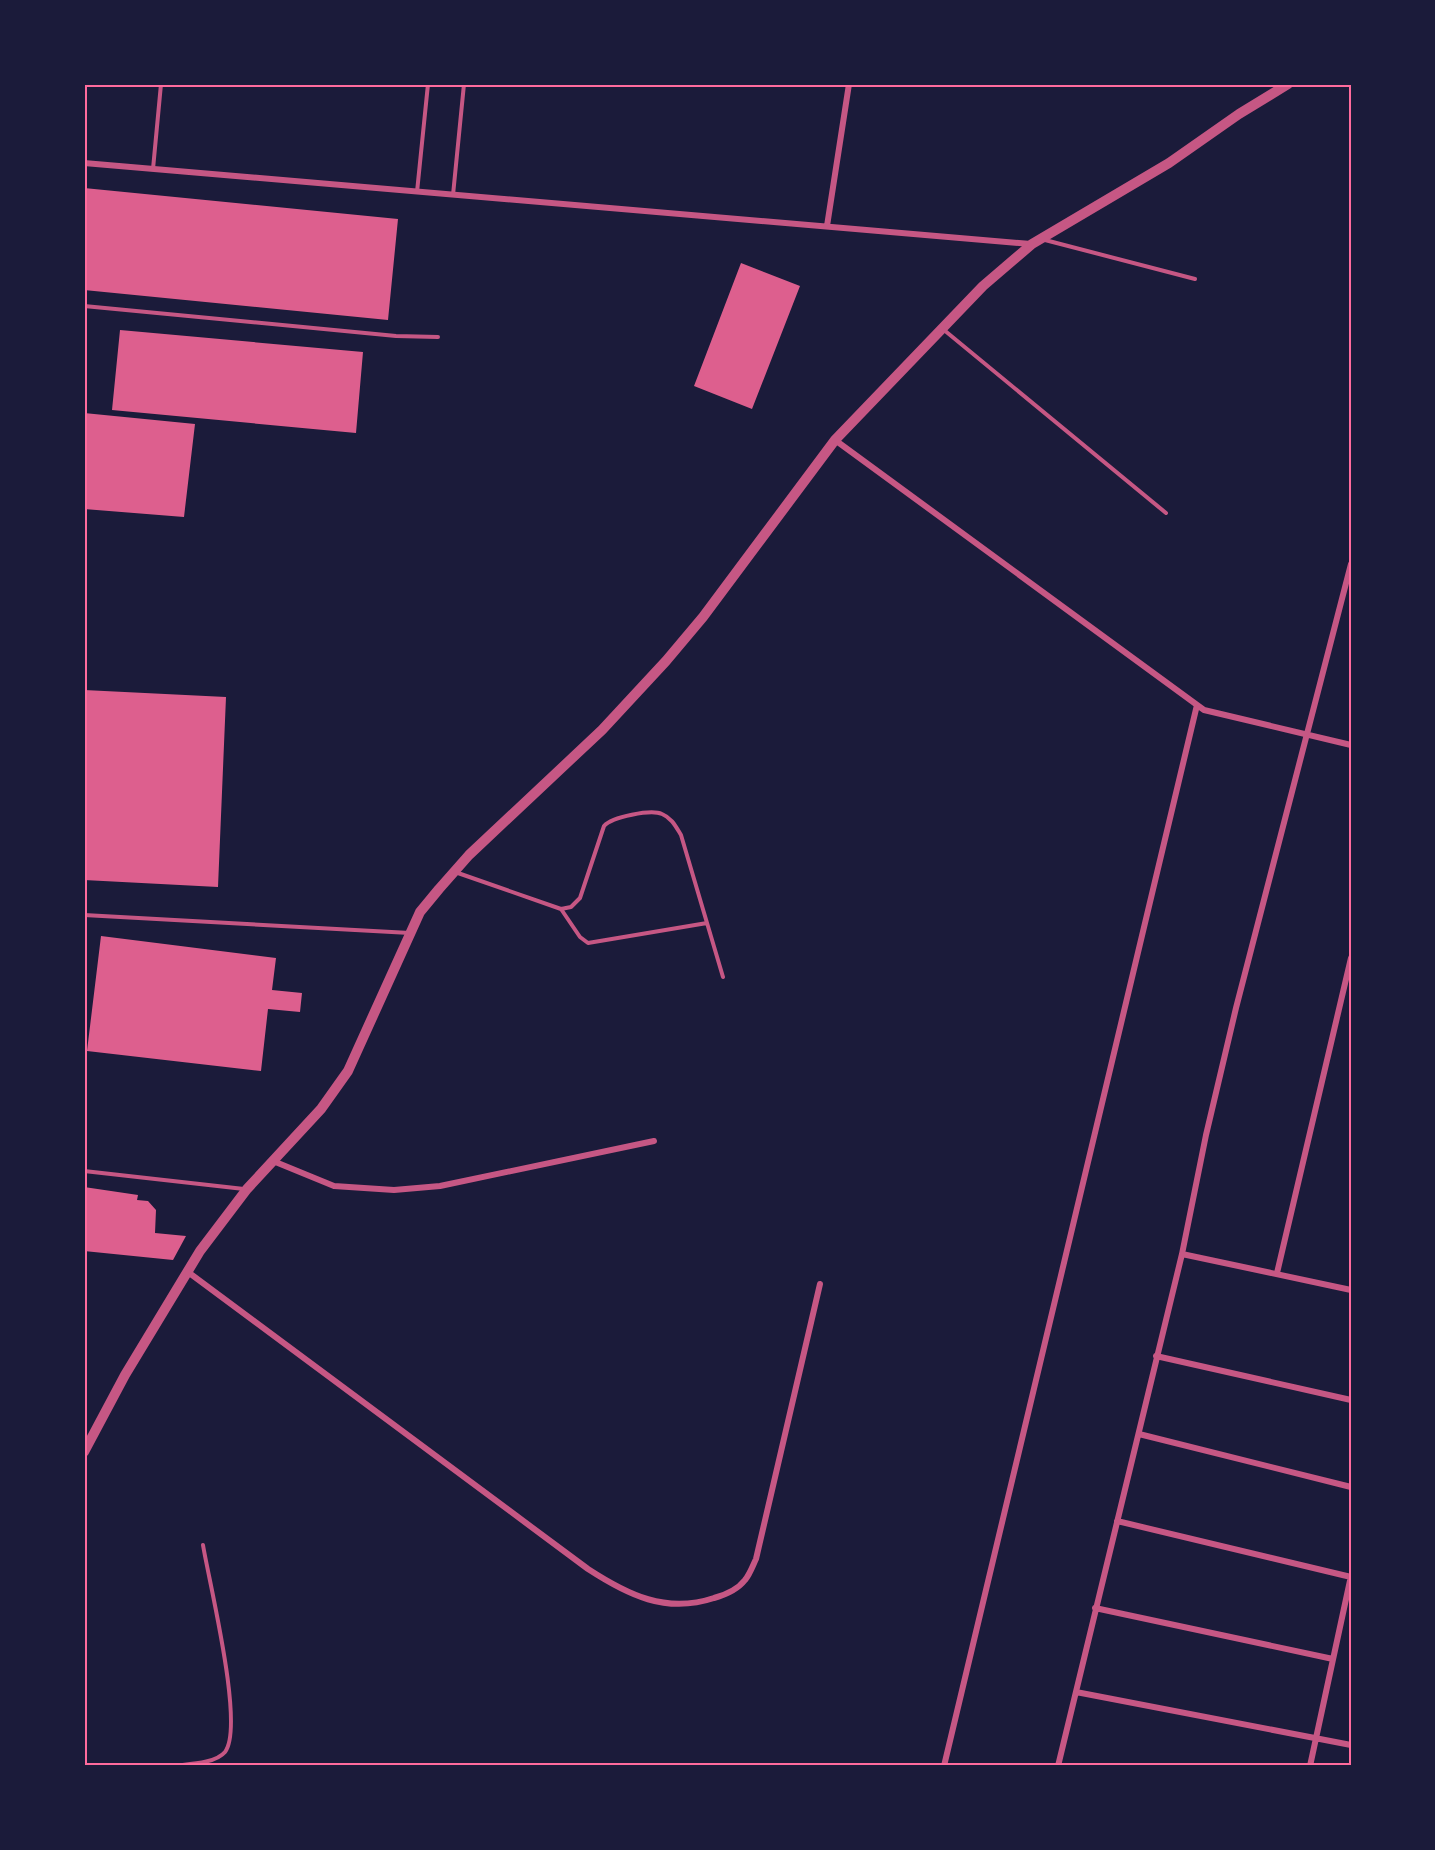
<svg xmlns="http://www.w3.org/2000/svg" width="1435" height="1850" font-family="Lato,sans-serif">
<rect width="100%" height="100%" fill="#1b1b3a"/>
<!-- building -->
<path fill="#dd5f8e" d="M84,188L398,219L388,320L84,290Z
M741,263L800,286L752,409L694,386Z
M120,330L363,352L356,433L112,410Z
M84,413L195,424L184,517L84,509Z
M84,690L226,697L218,887L84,880Z
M101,936L276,958L272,990L302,993L300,1012L268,1009L261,1071L87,1051Z
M84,1187L138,1195L137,1200L148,1201L156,1210L155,1233L186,1236L173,1260L84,1251Z"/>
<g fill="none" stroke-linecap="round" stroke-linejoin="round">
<!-- service -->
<path stroke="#c65784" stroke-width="4" d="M153,169L161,84
M417,192L428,84
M453,195L464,84
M1045,240L1195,279
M84,306L396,336L438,337
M944,330L1166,513
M455,872L561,909L571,907L580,898L604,826C612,817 651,809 662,814C672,818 676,827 681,835L723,977
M561,909L580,937L588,943L707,923
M84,915L410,933
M84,1171L244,1189
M173,1766C187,1764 215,1764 225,1752C245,1726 209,1582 203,1545"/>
<!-- minor -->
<path stroke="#c65784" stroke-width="6" d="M84,163L1031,244
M827,226L849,84
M835,440L1204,710L1351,745
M273,1161L334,1186L394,1190L440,1186L654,1141
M1182,1254L1351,1290
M188,1272L588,1569C628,1595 666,1614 714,1598C725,1595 738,1589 745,1580C750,1574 753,1565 756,1559L820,1284
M1277,1273L1351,958
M1156,1356L1351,1400
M1139,1434L1351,1487
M1117,1521L1351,1577
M1095,1608L1333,1659
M1076,1692L1351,1745
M944,1766L1197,705
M1058,1766L1182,1254L1206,1135L1236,1008L1351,564
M1310,1766L1351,1576"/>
<!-- tertiary -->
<path stroke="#c65784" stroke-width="10" d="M84,1452L125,1375L200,1251L247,1189L321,1109L348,1071L420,912L439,889L469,855L602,730L666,661L703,617L835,440L983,286L1032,244L1169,163L1239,114L1288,84"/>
</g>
<!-- border -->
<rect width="1435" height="1850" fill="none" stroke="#1b1b3a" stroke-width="171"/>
<rect x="86" y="86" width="1264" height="1678" fill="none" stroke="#ff6b9d" stroke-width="2"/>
</svg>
